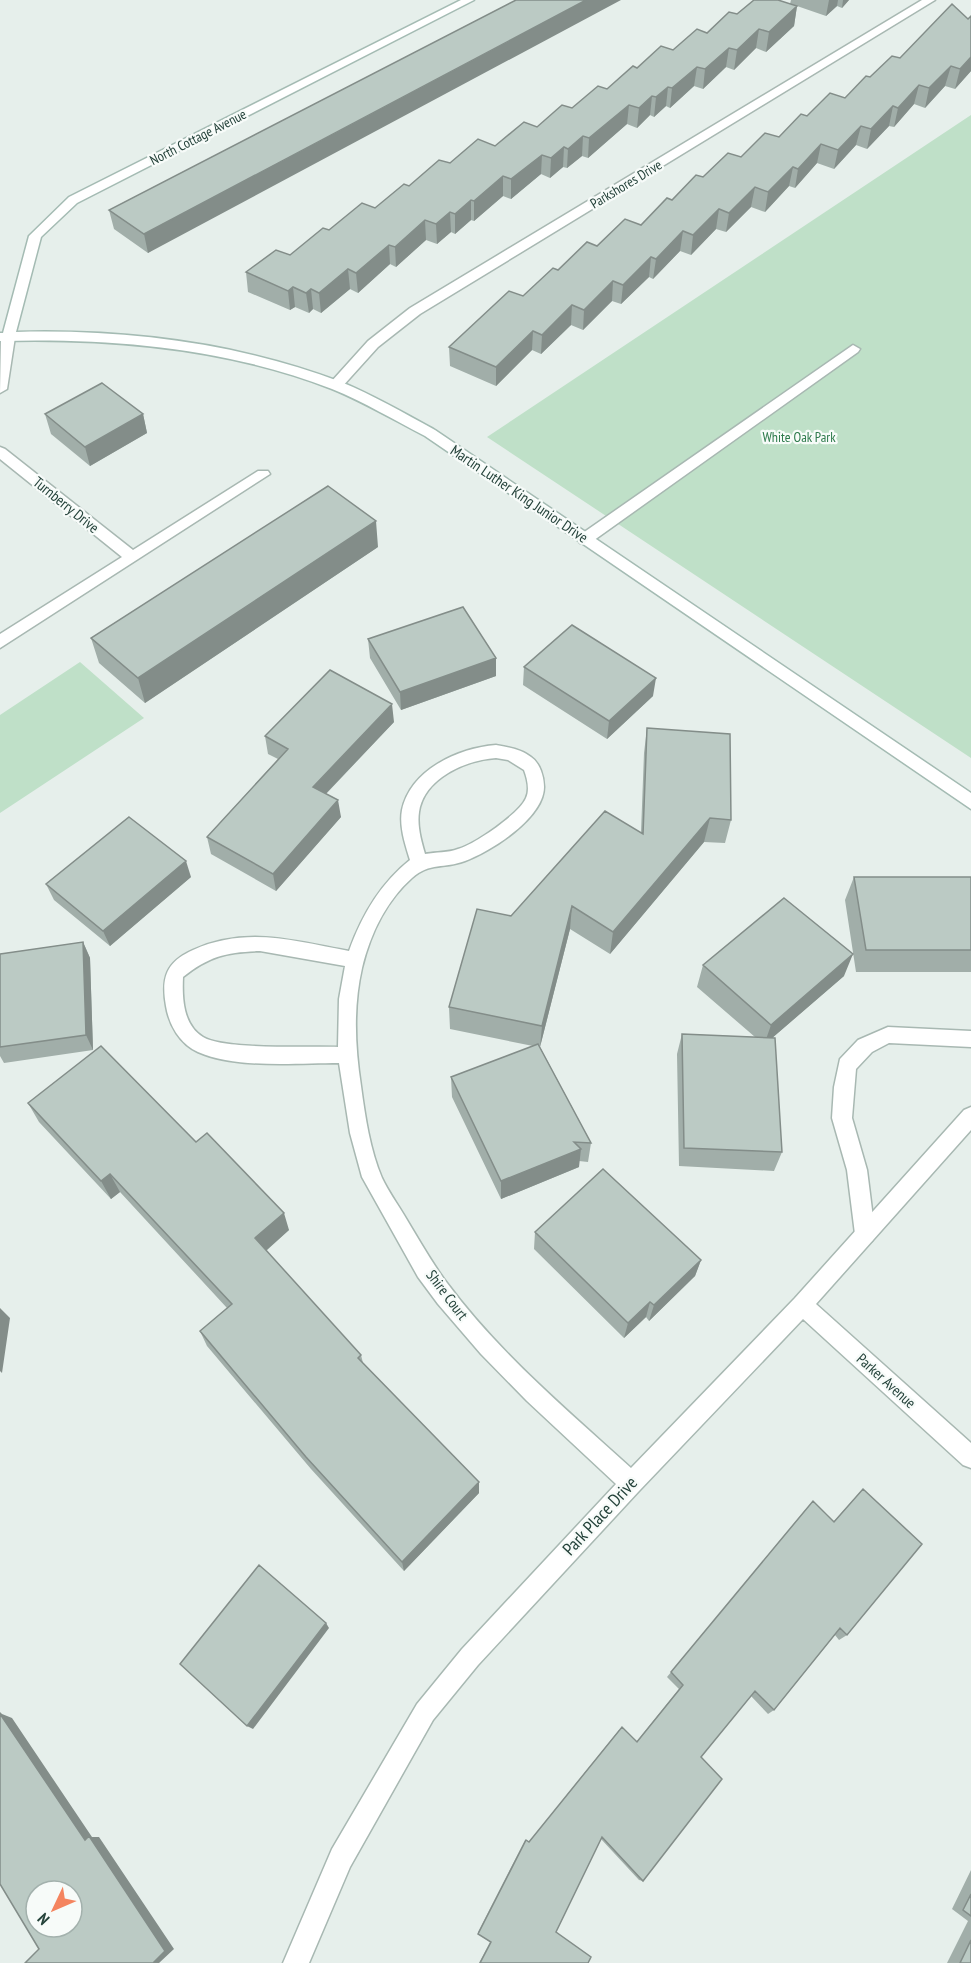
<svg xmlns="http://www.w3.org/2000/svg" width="971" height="1963" font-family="'PT Sans Narrow',sans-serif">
<rect width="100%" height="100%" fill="#e6efeb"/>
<!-- green -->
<path fill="#bfe0c8" d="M971,115V758L487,437Z
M80,662L144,718L0,813V715Z"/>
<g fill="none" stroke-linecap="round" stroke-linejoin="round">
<defs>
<path id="lane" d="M8,333L15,337L7,389L0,393L1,337Z
M853,345L860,349L858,352L590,543H580L578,539L580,535Z
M0,447L5,449L133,550L258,471H268L270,474L0,648V634L122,557L0,459Z
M888,1027L971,1031V1047L889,1043L872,1052L856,1069L852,1118L867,1170L875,1234L872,1241L865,1243L858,1241L855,1234L847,1170L832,1118L834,1087L840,1059L858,1040Z"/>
<path id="street" d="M922,0H935L420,314L378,347L341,388H331L329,385L331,382L368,341L410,308Z
M496,745C508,747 521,749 531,757C540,763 544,777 544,787C544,818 490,852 465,861C444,869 430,862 412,878C386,901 370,935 362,968C353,1007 355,1047 361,1086C365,1116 370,1150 382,1178C388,1191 397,1203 404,1215C418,1238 431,1262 447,1283C499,1353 567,1410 631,1468L795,1298L964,1110L971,1107V1130L816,1304L971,1443V1468L963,1465L803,1319L639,1491L478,1665L433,1720L350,1867L309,1963H283L332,1849L417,1704L462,1649L616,1484L527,1401L481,1354L438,1304L418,1277L362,1177L350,1133L339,1063C297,1063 237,1069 198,1052C180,1044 169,1025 166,1006C161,978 166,962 193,950C247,926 294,941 349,951C362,915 380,884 410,860C405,844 399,826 402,810C411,769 459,748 496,745ZM496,758L508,760L524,770C527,778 530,790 526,798C519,814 475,844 458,849C448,853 436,852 425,854C421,840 417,826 419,812C424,778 466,760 496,758ZM260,951L345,966L339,999L338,1047C310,1046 224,1050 203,1037C183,1025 182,998 183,977C209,956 227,952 260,951Z"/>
<path id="secondary" d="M461,0H474L77,203L41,237L16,332C125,329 238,343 341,382C373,395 404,413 435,430L971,793V809L425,436C394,420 364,402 332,389C227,348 112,338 0,341V333H3L29,236L69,197Z"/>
</defs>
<!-- lane casing -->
<use href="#lane" stroke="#a8b8b2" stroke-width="3"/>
<!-- street casing -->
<use href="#street" stroke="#a8b8b2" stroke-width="3"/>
<!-- secondary casing -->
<use href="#secondary" stroke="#a4bbb3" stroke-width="3"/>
<!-- lane -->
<use href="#lane" fill="#fff" fill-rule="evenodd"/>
<!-- street -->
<use href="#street" fill="#fff" fill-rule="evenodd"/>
<!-- secondary -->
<use href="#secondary" fill="#fff" fill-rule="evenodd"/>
</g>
<!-- wall -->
<path fill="#a1aea9" d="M516,0L148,253L114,229L109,210Z
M791,0H849L842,8L837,6L826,16L797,6L794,26L766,52L756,48L734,70L726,67L703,89L694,86L670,108L666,106L654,117L650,115L637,128L627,124L588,158L582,156L567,168L563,167L550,178L541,174L511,199L503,196L474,221L471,220L455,234L451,232L437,244L426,240L396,267L390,264L358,293L350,289L321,313L313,309L309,313L295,307L290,310L248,292L246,272L290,255L329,230L375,208L409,186L450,163L495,146L537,127L607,89L637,68L707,33L737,14L790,4Z
M952,4L971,71L955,89L945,86L925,108L914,104L894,127L889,126L867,149L856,145L834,169L817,163L795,188L789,186L765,212L751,207L726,232L716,229L691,255L680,251L653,279L649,277L621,304L612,301L583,330L571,325L541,354L532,350L496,386L450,366L449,347L523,296L558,270L597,246L641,225L672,200L703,177L779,137L807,116L845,98L870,77L900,58Z
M45,414H143L147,433L90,466L51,434Z
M378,547L145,703L99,663L91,638Z
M368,639L496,658V676L401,710L370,658Z
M524,667L653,696L607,739L523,685Z
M394,722L326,794L341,817L276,891L211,854L207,837L278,759L268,754L265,736Z
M647,728L731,820L725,843L704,842L610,954L570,929L540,1047L591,1143L588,1162L579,1161V1167L501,1199L452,1097L451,1077L533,1046L450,1029L449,1007L641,832L644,753Z
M191,877L110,946L54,900L46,884Z
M854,877H971V972H856L845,900Z
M83,942L90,958L93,1050L4,1063L0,1056V954Z
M703,965L844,976L772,1038L782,1152L774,1171L679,1166L677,1054L682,1034L755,1037L697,987Z
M28,1103L196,1142L289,1230L266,1251L361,1355L363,1363L479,1482V1493L404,1571L311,1469L207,1346L200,1331L227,1308L120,1192L111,1199L39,1122Z
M535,1232L701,1260L695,1276L649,1321L646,1317L624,1338L534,1249Z
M863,1489L847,1635L839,1640L835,1635L774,1710L768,1714L751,1696L701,1757L643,1881L639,1880L601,1839L556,1932L588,1963H479L490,1942L478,1934V1932L525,1840H526L529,1842L619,1730L636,1742L679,1689L667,1677L806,1509L834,1521Z
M971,1870V1963H947L968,1921L952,1909Z"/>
<!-- shaded-wall -->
<path fill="#838d89" d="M586,0H621L148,253L144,234Z
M829,0H838L837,6L826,16Z
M843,0H849L842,8Z
M797,6L794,26L766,52L769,32Z
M759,29L756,48L734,70L737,50Z
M729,48L726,67L703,89L705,69Z
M971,57V71L955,89L960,69Z
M951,66L945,86L925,108L929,88Z
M697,67L694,86L670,108L672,88Z
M919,85L914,104L894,127L898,108Z
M668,87L666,106L654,117L656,97Z
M652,96L650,115L637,128L639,108Z
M629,105L627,124L588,158L589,138Z
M893,106L889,126L867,149L871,129Z
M861,126L856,145L834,169L838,150Z
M583,136L582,156L567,168L568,149Z
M821,144L817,163L795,188L798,169Z
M564,147L563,167L550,178L551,158Z
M542,155L541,174L511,199V179Z
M793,167L789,186L765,212L768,192Z
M503,176V196L474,221V201Z
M755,187L751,207L726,232L729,213Z
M471,200V220L455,234V214Z
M719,209L716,229L691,255L693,235Z
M450,212L451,232L437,244L436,224Z
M425,220L426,240L396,267L395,247Z
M683,231L680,251L653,279L656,259Z
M389,245L390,264L358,293L356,273Z
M651,257L649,277L621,304L623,285Z
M348,269L350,289L321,313L319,293Z
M613,281L612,301L583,330L584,310Z
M293,287L295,307L290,310L288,291Z
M311,289L313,309L309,313L306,293Z
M572,305L571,325L541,354L542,335Z
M533,331L532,350L496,386V367Z
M143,414L147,433L90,466L85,447Z
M376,521L378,547L145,703L138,678Z
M496,658V676L401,710L400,692Z
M656,678L653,696L607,739L609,721Z
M392,704L394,722L316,804L313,787Z
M338,800L341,817L276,891L273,874Z
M710,818L704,842L610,954L613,932Z
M186,861L191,877L110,946L103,931Z
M572,906L570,929L540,1047L542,1026Z
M83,942L90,958L93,1050L86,1035Z
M853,954L844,976L764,1045L771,1025Z
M581,1149L579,1167L501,1199V1181Z
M110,1174L120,1192L111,1199L101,1181Z
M284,1213L289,1230L261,1255L255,1238Z
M701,1260L695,1276L649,1321L654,1305Z
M650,1302L646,1317L624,1338L628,1323Z
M0,1308L10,1318L2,1373L0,1371Z
M479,1482V1493L404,1571L402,1562Z
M326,1623L329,1628L253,1729L247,1726Z
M0,1712L2,1714L12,1718L92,1837H99L174,1949L159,1963H153L85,1840L0,1719Z"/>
<!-- building -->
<path fill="#bbcac4" stroke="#838d89" stroke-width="1.5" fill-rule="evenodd" d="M516,0H586L144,234L109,210Z
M754,0H778L797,6L769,32L759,29L737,50L729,48L705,69L697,67L672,88L668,87L656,97L652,96L639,108L629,105L589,138L583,136L568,149L564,147L551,158L542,155L511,179L503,176L474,201L471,200L455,214L450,212L436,224L425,220L395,247L389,245L356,273L348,269L319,293L311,289L306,293L293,287L288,291L246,272L276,250L290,255L323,228L329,230L362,203L375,208L404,184L409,186L439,160L450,163L478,139L495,146L524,122L537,127L562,105L572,108L598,86L607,89L633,66L637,68L661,46L673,50L697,29L707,33L729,12L737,14Z
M952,4L968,19L971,16V57L960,69L951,66L929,88L919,85L898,108L893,106L871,129L861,126L838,150L821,144L798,169L793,167L768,192L755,187L729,213L719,209L693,235L683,231L656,259L651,257L623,285L613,281L584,310L572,305L542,335L533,331L496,367L449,347L509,291L523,296L553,268L558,270L587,242L597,246L625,219L641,225L667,198L672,200L696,175L703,177L728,153L741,157L765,133L779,137L801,114L807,116L830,93L845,98L866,76L870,77L892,56L900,58Z
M102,383L143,414L85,447L45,414Z
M328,486L376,521L138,678L91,638Z
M463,607L496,658L400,692L368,639Z
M572,625L656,678L609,721L524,667Z
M330,670L392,704L313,787L338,800L273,874L207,837L288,749L265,736Z
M647,728L730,734L731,820L710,818L613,932L572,906L542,1026L449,1007L477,909L511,916L605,811L643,834Z
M129,817L186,861L103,931L46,884Z
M854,877H971V950H866Z
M784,898L853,954L771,1025L703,965Z
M83,942L86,1035L0,1047V954Z
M682,1034L775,1038L782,1152L684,1148Z
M538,1044L591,1143L574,1142L581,1149L501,1181L451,1077Z
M101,1046L196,1142L207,1133L284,1213L255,1238L361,1355L358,1358L479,1482L402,1562L306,1457L200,1331L232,1304L110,1174L101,1181L28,1103Z
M603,1169L701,1260L654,1305L650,1302L628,1323L535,1232Z
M863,1489L922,1544L847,1635L840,1628L774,1710L755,1691L701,1757L722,1779L643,1881L602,1837L556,1932L591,1957L588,1963H480L491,1942L478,1934L526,1840L529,1842L622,1727L637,1742L683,1685L671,1672L813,1501L834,1522Z
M259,1565L326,1623L247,1726L180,1664Z
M0,1714L85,1840L89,1836L165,1951L153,1963H25L39,1949L0,1884ZM36,1891H72V1927H36Z
M971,1894V1916L963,1910Z
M971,1940V1963H960Z"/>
<g text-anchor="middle" stroke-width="4.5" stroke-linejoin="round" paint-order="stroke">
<!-- far-street labels -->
<g font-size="14" fill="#24423a" stroke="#f7fbf9">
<text transform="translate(198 137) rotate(-27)" y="5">North Cottage Avenue</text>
<text transform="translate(626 184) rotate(-31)" y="5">Parkshores Drive</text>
</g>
<!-- far-park labels -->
<g font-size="14" fill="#2d7a4b" stroke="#f7fbf9">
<text x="799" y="442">White Oak Park</text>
</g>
<!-- street labels -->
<g font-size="15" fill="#24423a" stroke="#f7fbf9">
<text transform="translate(519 494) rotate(34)" y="5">Martin Luther King Junior Drive</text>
<text transform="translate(66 505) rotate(39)" y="5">Turnberry Drive</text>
<text transform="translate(447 1295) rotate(53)" y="5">Shire Court</text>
<text transform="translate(886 1381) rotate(42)" y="5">Parker Avenue</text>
</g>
<!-- near-street labels -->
<g font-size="18" fill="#24423a" stroke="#f7fbf9">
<text transform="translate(600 1516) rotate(-47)" y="6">Park Place Drive</text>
</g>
</g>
<!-- north arrow -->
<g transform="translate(54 1909) rotate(226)"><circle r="28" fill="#f7fbf9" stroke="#a3b1ad" stroke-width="1.5"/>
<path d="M0-4.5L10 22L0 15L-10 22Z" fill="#f4845f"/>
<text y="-9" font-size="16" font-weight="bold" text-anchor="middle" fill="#24423a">N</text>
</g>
</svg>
